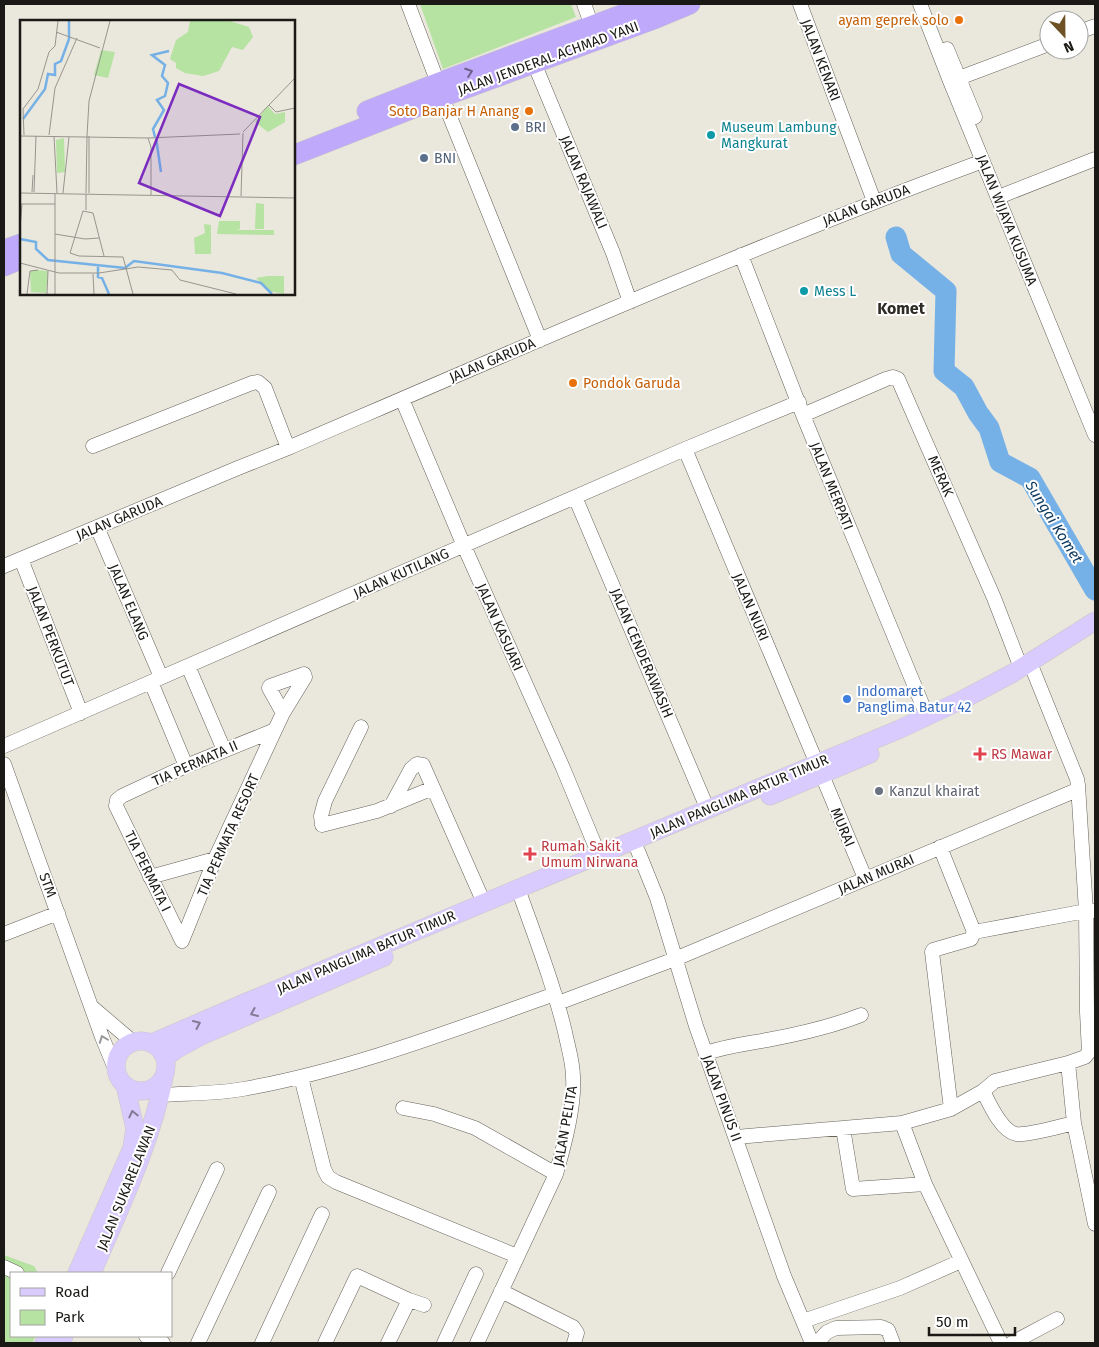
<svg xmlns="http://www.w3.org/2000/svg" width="1099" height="1347" font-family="'Fira Sans',sans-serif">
<rect width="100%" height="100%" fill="#eae7dd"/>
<!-- green -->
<path fill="#b6e2a2" d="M420,4H571L576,17L443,69Z
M4,1255L34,1266L38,1273H11V1336H36L32,1343H4Z"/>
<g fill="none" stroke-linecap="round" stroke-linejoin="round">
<!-- river -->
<path stroke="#75b1e6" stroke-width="21" d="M896,237L901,254L946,291L944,371L964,387L978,413L989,428L1000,462L1030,478L1095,590"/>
<defs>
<path id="minor" d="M408,4L438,83
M584,4L592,26
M800,4L874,201
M920,4L950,81L1095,435
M1079,32L1095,26
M947,49L975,117
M534,63L613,253L630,302
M959,78L1049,44
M442,97L540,340
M1006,194L1095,159
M741,255L803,415L927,716
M402,399L464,546L563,768L599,855
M803,415L886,379L893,377L898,379L994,598L1021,668
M93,446L252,383L258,382L265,388L288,448
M685,449L817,764
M575,497L708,810
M97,527L161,677
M21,559L81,713
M4,566L238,468L288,448C518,349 748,248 983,161
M188,666L224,750
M151,682L186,766
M361,727L325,801L321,816L322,825L377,811L433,788
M4,746L685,449L799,402
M4,764L102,1037L116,1071
M822,775L865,878
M391,806L411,769L417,764L423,765L484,903
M940,847L974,932
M638,851L657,898L696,1026L784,1276L812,1343
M150,877L215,859
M4,934L58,913
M182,941L215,859L275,730L283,713L305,677L304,674L270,686L269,688L283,713
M182,941L116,806L117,800L122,796L186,766L275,730
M558,1003L675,959L1077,790
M93,1008L133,1042
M706,1053C727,1046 745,1044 767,1040C799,1034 831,1027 861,1015
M1068,1063L1074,1123
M301,1077L324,1169L328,1177L336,1182L517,1256
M983,1091C989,1103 1001,1131 1016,1134C1027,1136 1061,1126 1074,1123L1095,1224
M160,1095C187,1093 216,1094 243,1089C350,1070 453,1030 555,994
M403,1108L434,1114L475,1128L556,1174
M951,1109L932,952L933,950L971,939L974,932L1086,911H1095
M843,1128L853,1189L925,1184L902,1123
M736,1137L902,1123L951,1109L983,1091L995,1081L1068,1063L1085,1057L1089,1052L1087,1012L1086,911L1078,785L1077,779L1033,670
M925,1184L1001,1343
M4,1267L17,1273
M168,1273L217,1169
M501,1291L573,1327L577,1333L574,1343
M409,1300L424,1305
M803,1321L900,1288L961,1261
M146,1336L163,1343
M198,1343L269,1192
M262,1343L322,1214
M325,1343L357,1276L409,1300L388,1343
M444,1343L476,1274
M477,1343L556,1174C564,1146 575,1106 573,1077C573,1062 568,1047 565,1032C554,986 537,942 521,897
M817,1343L827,1332L836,1328L881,1327L888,1330L893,1343
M1012,1343L1057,1319"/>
<path id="major" d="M770,796L870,754
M116 1066a25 25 0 1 1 50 0a25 25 0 1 1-50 0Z
M152,1043L242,1004L900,729L964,699L1013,673L1095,621
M165,1058L177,1049L203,1035L384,957
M77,1273L132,1148L135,1128L125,1085
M92,1273C120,1207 152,1143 165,1072
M44,1343L47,1336
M61,1343L64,1336"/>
<path id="highway" d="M367,111L438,83L651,4
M294,155L442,97L654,19L690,4
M4,250L21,244
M4,266L21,259"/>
</defs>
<!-- minor casing -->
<use href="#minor" stroke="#66635b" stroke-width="15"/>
<!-- major casing -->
<use href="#major" stroke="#c8c8c7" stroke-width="19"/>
<!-- highway casing -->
<use href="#highway" stroke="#c8c8c7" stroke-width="21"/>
<!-- minor -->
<use href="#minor" stroke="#fff" stroke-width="14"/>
<!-- major -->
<use href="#major" stroke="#d9cbfd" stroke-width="18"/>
<!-- highway -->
<use href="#highway" stroke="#bfa9fb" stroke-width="20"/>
</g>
<!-- one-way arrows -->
<defs><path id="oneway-chevron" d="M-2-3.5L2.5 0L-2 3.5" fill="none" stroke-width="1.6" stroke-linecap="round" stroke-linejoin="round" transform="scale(1.25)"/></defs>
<use stroke="#6c6188" href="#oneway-chevron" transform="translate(469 72) rotate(-20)"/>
<g stroke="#837b95">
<use href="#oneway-chevron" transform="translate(254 1013) rotate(157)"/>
<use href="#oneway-chevron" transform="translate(197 1024) rotate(-24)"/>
<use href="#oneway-chevron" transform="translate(133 1114) rotate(-103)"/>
</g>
<use stroke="#989896" href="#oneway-chevron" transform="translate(103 1039) rotate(-111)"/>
<!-- markers -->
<g fill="#e8710a" stroke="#fff" stroke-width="2">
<circle cx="959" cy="20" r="5"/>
<circle cx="529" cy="111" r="5"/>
<circle cx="573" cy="383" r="5"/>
</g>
<g fill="#5c6f8a" stroke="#fff" stroke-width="2">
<circle cx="515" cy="127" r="5"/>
<circle cx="424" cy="158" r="5"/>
</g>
<g fill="#0f9aa8" stroke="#fff" stroke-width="2">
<circle cx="711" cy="135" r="5"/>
<circle cx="804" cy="291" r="5"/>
</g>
<circle fill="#3f7fe0" stroke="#fff" stroke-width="2" cx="847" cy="699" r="5"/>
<g fill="#e0444e" stroke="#fff" stroke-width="2">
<path d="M977.5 746.5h5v5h5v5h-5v5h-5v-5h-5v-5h5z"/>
<path d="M527.5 846.5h5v5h5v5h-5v5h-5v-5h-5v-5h5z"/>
</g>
<circle fill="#6b7280" stroke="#fff" stroke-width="2" cx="879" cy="791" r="5"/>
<g text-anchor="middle" stroke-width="4" stroke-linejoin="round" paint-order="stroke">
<!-- food labels -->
<g font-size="14" fill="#c56008" stroke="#fff" text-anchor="end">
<text x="949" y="25">ayam geprek solo</text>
<text x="519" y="116">Soto Banjar H Anang</text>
<text x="583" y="388" text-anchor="start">Pondok Garuda</text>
</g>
<!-- street labels -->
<g font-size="14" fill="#1a1915" stroke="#fff">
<text transform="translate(548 58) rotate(-20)" y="5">JALAN JENDERAL ACHMAD YANI</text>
<text transform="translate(821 60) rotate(69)" y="5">JALAN KENARI</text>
<text transform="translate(584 182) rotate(67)" y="5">JALAN RAJAWALI</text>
<text transform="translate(866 205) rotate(-21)" y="5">JALAN GARUDA</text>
<text transform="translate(1007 220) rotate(68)" y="5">JALAN WIJAYA KUSUMA</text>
<text transform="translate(492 360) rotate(-23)" y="5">JALAN GARUDA</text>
<text transform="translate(941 476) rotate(66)" y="5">MERAK</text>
<text transform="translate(832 486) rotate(68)" y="5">JALAN MERPATI</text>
<text transform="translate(119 518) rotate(-23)" y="5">JALAN GARUDA</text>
<text transform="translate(401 573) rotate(-24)" y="5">JALAN KUTILANG</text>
<text transform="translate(129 602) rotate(67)" y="5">JALAN ELANG</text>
<text transform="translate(751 607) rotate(67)" y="5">JALAN NURI</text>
<text transform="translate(500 627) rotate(66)" y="5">JALAN KASUARI</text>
<text transform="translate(51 636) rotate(69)" y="5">JALAN PERKUTUT</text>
<text transform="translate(642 653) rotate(67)" y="5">JALAN CENDERAWASIH</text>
<text transform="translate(195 763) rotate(-24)" y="5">TIA PERMATA II</text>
<text transform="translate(739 796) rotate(-23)" y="5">JALAN PANGLIMA BATUR TIMUR</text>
<text transform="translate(843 827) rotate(67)" y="5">MURAI</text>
<text transform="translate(228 835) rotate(-66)" y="5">TIA PERMATA RESORT</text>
<text transform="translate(148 871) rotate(64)" y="5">TIA PERMATA I</text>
<text transform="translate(876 874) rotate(-23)" y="5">JALAN MURAI</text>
<text transform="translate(48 885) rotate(70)" y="5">STM</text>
<text transform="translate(366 952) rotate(-23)" y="5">JALAN PANGLIMA BATUR TIMUR</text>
<text transform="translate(722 1098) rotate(70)" y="5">JALAN PINUS II</text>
<text transform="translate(565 1126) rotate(-80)" y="5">JALAN PELITA</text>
<text transform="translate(126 1188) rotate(-68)" y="5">JALAN SUKARELAWAN</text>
</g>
<!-- service labels -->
<g font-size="14" fill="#4e5e75" stroke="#fff" text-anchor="start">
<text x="525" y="132">BRI</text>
<text x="434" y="163">BNI</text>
</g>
<!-- culture labels -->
<g font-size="14" fill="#0d838f" stroke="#fff" text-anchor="start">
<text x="721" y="132">Museum Lambung<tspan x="721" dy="16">Mangkurat</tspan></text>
<text x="814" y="296">Mess L</text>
</g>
<!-- shop labels -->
<g font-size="14" fill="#366cbe" stroke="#fff" text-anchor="start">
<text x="857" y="696">Indomaret<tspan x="857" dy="16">Panglima Batur 42</tspan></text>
</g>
<!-- health labels -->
<g font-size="14" fill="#be3a42" stroke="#fff" text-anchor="start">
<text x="991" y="759">RS Mawar</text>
<text x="541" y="851">Rumah Sakit<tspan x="541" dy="16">Umum Nirwana</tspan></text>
</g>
<!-- worship labels -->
<g font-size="14" fill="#5b616d" stroke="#fff" text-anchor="start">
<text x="889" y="796">Kanzul khairat</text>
</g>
<!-- water labels -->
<g font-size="15" font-style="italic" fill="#103c60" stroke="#fff">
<text transform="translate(1054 522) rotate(58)" y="5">Sungai Komet</text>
</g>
<!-- quarter labels -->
<g font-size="16" font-weight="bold" fill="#2d2b23" stroke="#fff">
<text x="901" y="314">Komet</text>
</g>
</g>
<!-- overview -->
<g transform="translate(20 20)">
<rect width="275" height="275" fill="#eae7dd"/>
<path d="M170,1H210L229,7L233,17L223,30L212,27L199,51L183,56L165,53L156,48V43L150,39L156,20L168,12ZM81,30L95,32L88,58L74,55ZM248,86L255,94L265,92V102L248,112L235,102ZM44,118L45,152L37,153L36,120ZM236,183L244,184V209H235ZM199,201H220V209L216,210H254V215L197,214ZM184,204L191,205V234H175L174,218L185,213ZM16,250L28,251L26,273L11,272L10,251ZM248,256H264V274L249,271L236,258Z" fill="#b6e2a2"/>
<path fill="none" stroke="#75b1e6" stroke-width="2.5" d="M3,99L25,69L28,54L35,55V44L41,41L49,19V1M135,117L133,109L144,90L137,80L145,76L148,63L142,56L145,45L132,35L149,31M136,118L141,152M0,219L16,222V229L28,240L105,248L114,241L202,253L241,263L252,274M78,246V257L82,258L89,274"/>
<path fill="none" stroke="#97958d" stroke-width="1" d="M36,12L80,28M249,85L256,92L275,88M223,112L275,58M4,115L3,89L18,69L29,32L35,26L38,1M29,115L35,68L57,18M0,116L128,118L220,114M34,116L37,173M67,116L69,81L90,1M128,118L131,127V175M12,172L13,155M14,172L16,116M0,173L275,178M43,173L49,117M66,173L67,116M69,173V116M221,176L223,113M0,184H35M66,190V174M0,208L2,184M35,214L65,219L79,218M84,236L73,193L63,191L50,233L59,236L103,237L113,274M0,243L39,253H79L118,247L152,250L160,260L216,274M73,254L74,274M7,274L10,251L18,250M27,274L28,251M35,274V174"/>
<path fill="#7b2cbf" fill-opacity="0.15" stroke="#7b2cbf" stroke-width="2.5" d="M159,64L240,97L200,196L119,163Z"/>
<rect width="275" height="275" fill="none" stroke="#1a1915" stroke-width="2.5"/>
</g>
<!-- border -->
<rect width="1099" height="1347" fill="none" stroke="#1a1915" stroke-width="10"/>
<!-- legend -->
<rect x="10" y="1272" width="162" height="65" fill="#ffffff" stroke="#a3a3a1"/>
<rect x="20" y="1288" width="25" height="8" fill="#d9cbfd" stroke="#a3a3a1"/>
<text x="55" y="1297" font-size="15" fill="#1a1915">Road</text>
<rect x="20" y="1310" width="25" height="15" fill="#b6e2a2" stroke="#a3a3a1"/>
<text x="55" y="1322" font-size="15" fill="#1a1915">Park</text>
<!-- north arrow -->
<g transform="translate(1064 35) rotate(158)"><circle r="24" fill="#ffffff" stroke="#a3a3a1"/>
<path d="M0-4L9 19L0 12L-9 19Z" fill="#6e5125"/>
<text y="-8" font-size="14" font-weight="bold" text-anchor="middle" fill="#1a1915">N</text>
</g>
<!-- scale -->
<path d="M929 1327v8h86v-8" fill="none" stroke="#1a1915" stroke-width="2.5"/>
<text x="936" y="1327" font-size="15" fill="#1a1915" stroke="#ffffff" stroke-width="4" paint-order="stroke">50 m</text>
</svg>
